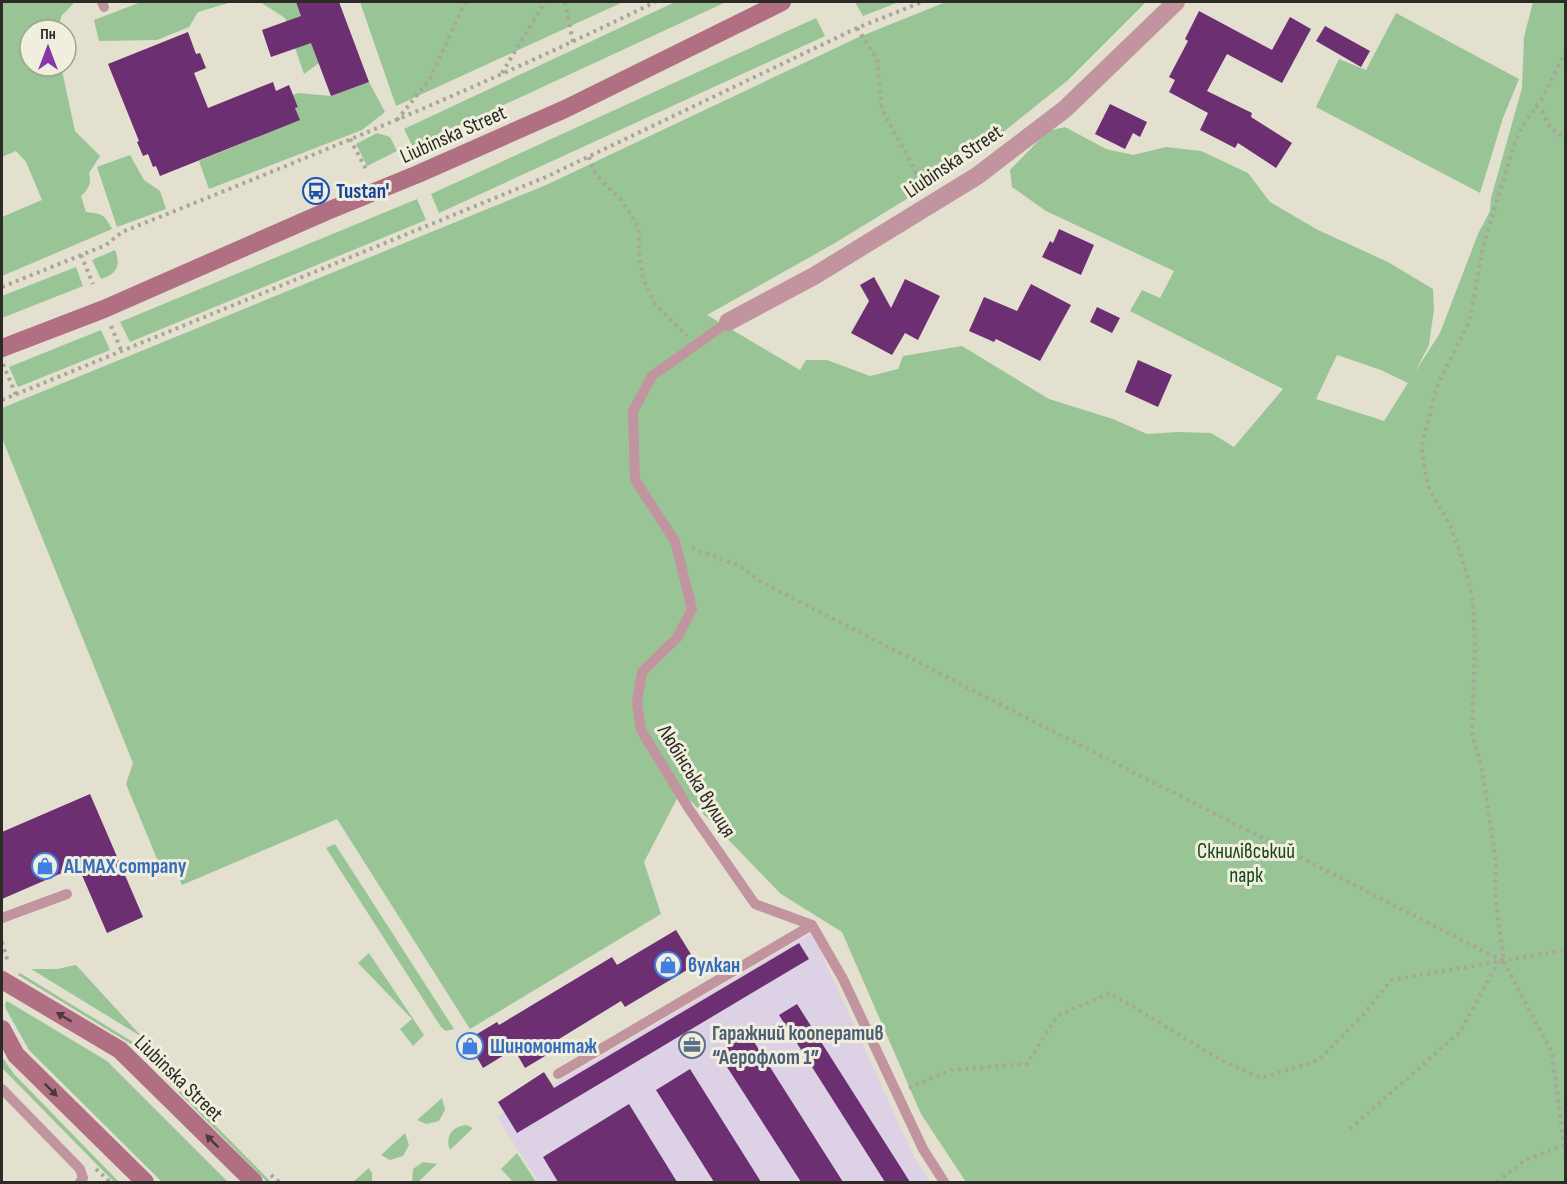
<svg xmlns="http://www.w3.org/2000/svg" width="1567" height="1184" font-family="'Sofia Sans Condensed',sans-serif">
<rect width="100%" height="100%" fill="#e3e0d0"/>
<!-- industrial -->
<path fill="#dcd1e5" d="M812,933L914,1157L930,1182H539L497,1117Z"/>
<!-- green -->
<path fill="#99c496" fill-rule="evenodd" d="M2,2H75L62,15L57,30H30V66H61L75,131L100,156L89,173C92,183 88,190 81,196L86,212C103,214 104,214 112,229L2,276V217L42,200L26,162L16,151L2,157Z
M141,2H232L198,12L189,27L157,40L99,41L94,20Z
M260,2H296L319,63L304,74L285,18Z
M360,2H623L396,106Z
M675,2H726L413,147L404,129Z
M855,2H899L863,16Z
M946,2H1146L1067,81L962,165L835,243L707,315L800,370L806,360H827L870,376L898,369L903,356L962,346L1049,399L1113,419L1147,434L1178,432L1211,433L1234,447L1283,389L1130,311L1142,290L1160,298L1174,271L1046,211L1012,187L1010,170L1048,131L1065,127L1106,149L1133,155L1166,147L1201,151L1248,173L1270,202L1318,230L1388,262L1433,289L1434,309L1429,345L1415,372L1440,333L1478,234L1490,211L1491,198L1522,88L1524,37L1533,2H1565V1182H966L921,1114L842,932L781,894L681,791L644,862L661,914L470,1029L337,819L182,885L174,865L162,871L126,784L133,763L2,438V408L546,185L859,37ZM1337,355L1381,370L1408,383L1384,421L1316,399Z
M1396,13L1519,79L1503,118L1480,193L1316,107L1339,59L1366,70Z
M816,18L825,36L439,213L431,194Z
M369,82L385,112L362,130L209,189L199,161L299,120L295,108L298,106L293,95L298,93L331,96Z
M377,133L390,137L397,151L367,166L356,144Z
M130,155L144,180L160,191L166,209L117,227L97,167Z
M417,199L426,220L130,342L120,322Z
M115,250C121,266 117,274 101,279L92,260Z
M76,267L83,286L2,318V296Z
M101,330L110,350L18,387L9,367Z
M335,844L454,1029L446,1031L441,1027L326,848Z
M369,953L424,1035L413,1046L400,1029L412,1019L358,963Z
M76,965L142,1037L31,969H57Z
M20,973L133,1042L271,1182H267L131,1044L18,975Z
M7,1001L107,1061L228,1182H162L29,1050L6,1009L5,1004Z
M2,1057L14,1074L119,1182H114L2,1068Z
M442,1098L445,1110L439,1121L426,1124L417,1120Z
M466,1125L473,1128L450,1150C445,1137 451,1127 466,1125Z
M405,1133L409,1145L403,1156L390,1160L381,1155Z
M517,1153L536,1182H513L501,1169Z
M423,1162L437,1164L418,1182H412L413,1169Z
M369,1168L372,1173V1182H353Z"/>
<!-- building -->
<path fill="#6c2f72" d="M296,2H339L369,82L331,96L311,43L271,57L262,30L301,16Z
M1199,11L1272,50L1290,17L1311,29L1282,83L1227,54L1207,91L1252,113L1251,117L1292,143L1276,168L1238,143L1235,148L1200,130L1208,113L1169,92L1175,80L1169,77L1188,41L1185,39Z
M1325,26L1370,51L1361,67L1316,41Z
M188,32L196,54L200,53L206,68L194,73L208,108L273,82L276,91L289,85L298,107L295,108L300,120L160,176L156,166L153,167L148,154L143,156L137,142L139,141L108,64Z
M1110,104L1147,122L1140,137L1133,133L1125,149L1095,134Z
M1059,229L1094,245L1081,275L1042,257L1050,241L1053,243Z
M874,277L891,308L905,279L940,296L918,340L905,333L892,355L851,333L869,301L860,285Z
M1031,284L1071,305L1040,361L996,339L994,342L969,331L984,297L1017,311Z
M1097,307L1120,318L1112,333L1090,322Z
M1138,360L1172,375L1158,407L1125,392Z
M90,794L143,917L107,933L78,866L2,899V832Z
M676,930L697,964L625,1007L621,1001L546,1047L550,1053L525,1068L514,1049L483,1068L467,1040L497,1022L499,1025L612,957L617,965Z
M799,943L809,959L517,1133L498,1102L544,1072L554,1088Z
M797,1004L910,1182H885L779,1015Z
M749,1034L843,1182H801L718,1053Z
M690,1069L761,1182H714L656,1090Z
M629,1104L677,1182H558L543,1157Z"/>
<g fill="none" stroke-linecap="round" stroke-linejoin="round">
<!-- path -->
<path stroke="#a8a599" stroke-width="4" stroke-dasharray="3 4.5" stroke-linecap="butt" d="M565,2L573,42
M857,28L877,59L882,110L914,168L920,190
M1566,51L1543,97L1523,125L1515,142L1483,246L1471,314L1467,326L1438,384L1423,439L1422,452L1428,486L1450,525L1460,552L1469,582L1473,602L1475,645L1472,733L1482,769L1496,861L1495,894L1504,962L1552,1053L1566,1161
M502,73L545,2
M1536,106L1542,111L1551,129L1566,138
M397,120L430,79L465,2
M350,139L367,171
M589,157L596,175L622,201L639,228V255L643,279L655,304L687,336
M81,255L93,284
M2,287L106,245L122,232C302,160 481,88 655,2
M111,326L122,352
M3,364L16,395
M2,400L546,177L857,28L922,2
M692,548L740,566L763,583L1503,961
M2,942L8,962
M909,1088L951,1070L1027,1064L1057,1016L1110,993L1221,1060L1261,1078L1319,1060L1363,1015L1391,980L1566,950
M1350,1129L1460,1032L1498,962
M96,1169L110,1182
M271,1175L279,1182
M1497,1182L1525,1160L1562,1146"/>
<!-- lane -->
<path stroke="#c294a0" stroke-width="10" d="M102,2L104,7
M728,322L652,376L633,411L635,480L675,541L692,609L677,638L642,672L637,702L641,730L689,809L755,904L812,925L843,979L923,1149L944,1182
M2,918L67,894
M558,1074L812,925
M2,1089L80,1169L83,1178L80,1182"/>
<!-- street -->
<path stroke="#c294a0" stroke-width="18" d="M728,322L814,276L977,176L1065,109L1176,2"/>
<!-- secondary -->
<path stroke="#b06f82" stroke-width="18" d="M2,348L104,309L325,212L418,174L565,109L782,2
M2,980L120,1050L254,1182
M2,1029L16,1055L145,1182"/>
</g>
<!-- one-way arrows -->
<defs><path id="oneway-solid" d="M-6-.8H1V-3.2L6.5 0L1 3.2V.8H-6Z" transform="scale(1.5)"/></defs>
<g fill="#4c3b3c">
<use href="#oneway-solid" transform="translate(64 1017) rotate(-149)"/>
<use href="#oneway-solid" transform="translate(51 1090) rotate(45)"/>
<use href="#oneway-solid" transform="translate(212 1141) rotate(-135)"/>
</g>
<!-- icons -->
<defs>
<symbol id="bus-ring" viewBox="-11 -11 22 22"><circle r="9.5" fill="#f0eedd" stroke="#1a4fb4" stroke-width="1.5"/><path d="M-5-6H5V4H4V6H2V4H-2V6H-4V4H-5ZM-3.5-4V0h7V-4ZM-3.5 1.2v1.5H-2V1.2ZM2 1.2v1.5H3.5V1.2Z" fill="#1a4fb4"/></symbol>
<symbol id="shop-ring" viewBox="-11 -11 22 22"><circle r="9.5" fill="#f0eedd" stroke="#3f7fe0" stroke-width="1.5"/><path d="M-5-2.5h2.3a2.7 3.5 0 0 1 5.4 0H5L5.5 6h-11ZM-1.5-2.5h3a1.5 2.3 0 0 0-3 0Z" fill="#3f7fe0"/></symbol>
<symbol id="office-ring" viewBox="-11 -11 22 22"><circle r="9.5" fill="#f0eedd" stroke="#5c6f8a" stroke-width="1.5"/><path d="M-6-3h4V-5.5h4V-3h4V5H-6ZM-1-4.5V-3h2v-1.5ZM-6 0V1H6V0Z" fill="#5c6f8a"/></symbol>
</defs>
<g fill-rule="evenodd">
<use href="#bus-ring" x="301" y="176" width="30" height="30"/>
<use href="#shop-ring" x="30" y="851" width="30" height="30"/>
<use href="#shop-ring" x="653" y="950" width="30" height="30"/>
<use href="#office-ring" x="677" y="1030" width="30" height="30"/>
<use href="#shop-ring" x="455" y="1031" width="30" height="30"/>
</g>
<g text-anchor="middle" stroke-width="6" stroke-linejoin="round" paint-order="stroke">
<!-- street labels -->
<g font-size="21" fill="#2b2a24" stroke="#f0eedd">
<text transform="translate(453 134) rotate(-24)" y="7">Liubinska Street</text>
<text transform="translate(953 161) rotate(-34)" y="7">Liubinska Street</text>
<text transform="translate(697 781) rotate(58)" y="7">Любінська вулиця</text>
<text transform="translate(179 1078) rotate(44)" y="7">Liubinska Street</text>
</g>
<!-- transit labels -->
<g font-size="21" font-weight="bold" fill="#164399" stroke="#f0eedd" text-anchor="start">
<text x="336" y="198">Tustan'</text>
</g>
<!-- park labels -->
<g font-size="21" fill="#144514" stroke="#f0eedd">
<text x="1246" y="858">Скнилівський<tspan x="1246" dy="24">парк</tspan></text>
</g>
<!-- shop labels -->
<g font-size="21" font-weight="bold" fill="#366cbe" stroke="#f0eedd" text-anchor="start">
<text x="64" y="873">ALMAX company</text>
<text x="688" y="972">вулкан</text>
<text x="490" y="1053">Шиномонтаж</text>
</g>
<!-- service labels -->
<g font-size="21" font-weight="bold" fill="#4e5e75" stroke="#f0eedd" text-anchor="start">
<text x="712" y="1040">Гаражний кооператив<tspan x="712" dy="24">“Аерофлот 1”</tspan></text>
</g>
</g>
<!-- border -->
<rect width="1567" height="1184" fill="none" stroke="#2b2a24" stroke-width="6"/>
<!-- north arrow -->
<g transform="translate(48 48)"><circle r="28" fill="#f0eedd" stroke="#a1a093" stroke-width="1.5"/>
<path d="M0-4.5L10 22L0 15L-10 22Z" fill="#8836a5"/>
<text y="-9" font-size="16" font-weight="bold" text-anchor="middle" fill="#2b2a24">Пн</text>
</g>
</svg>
